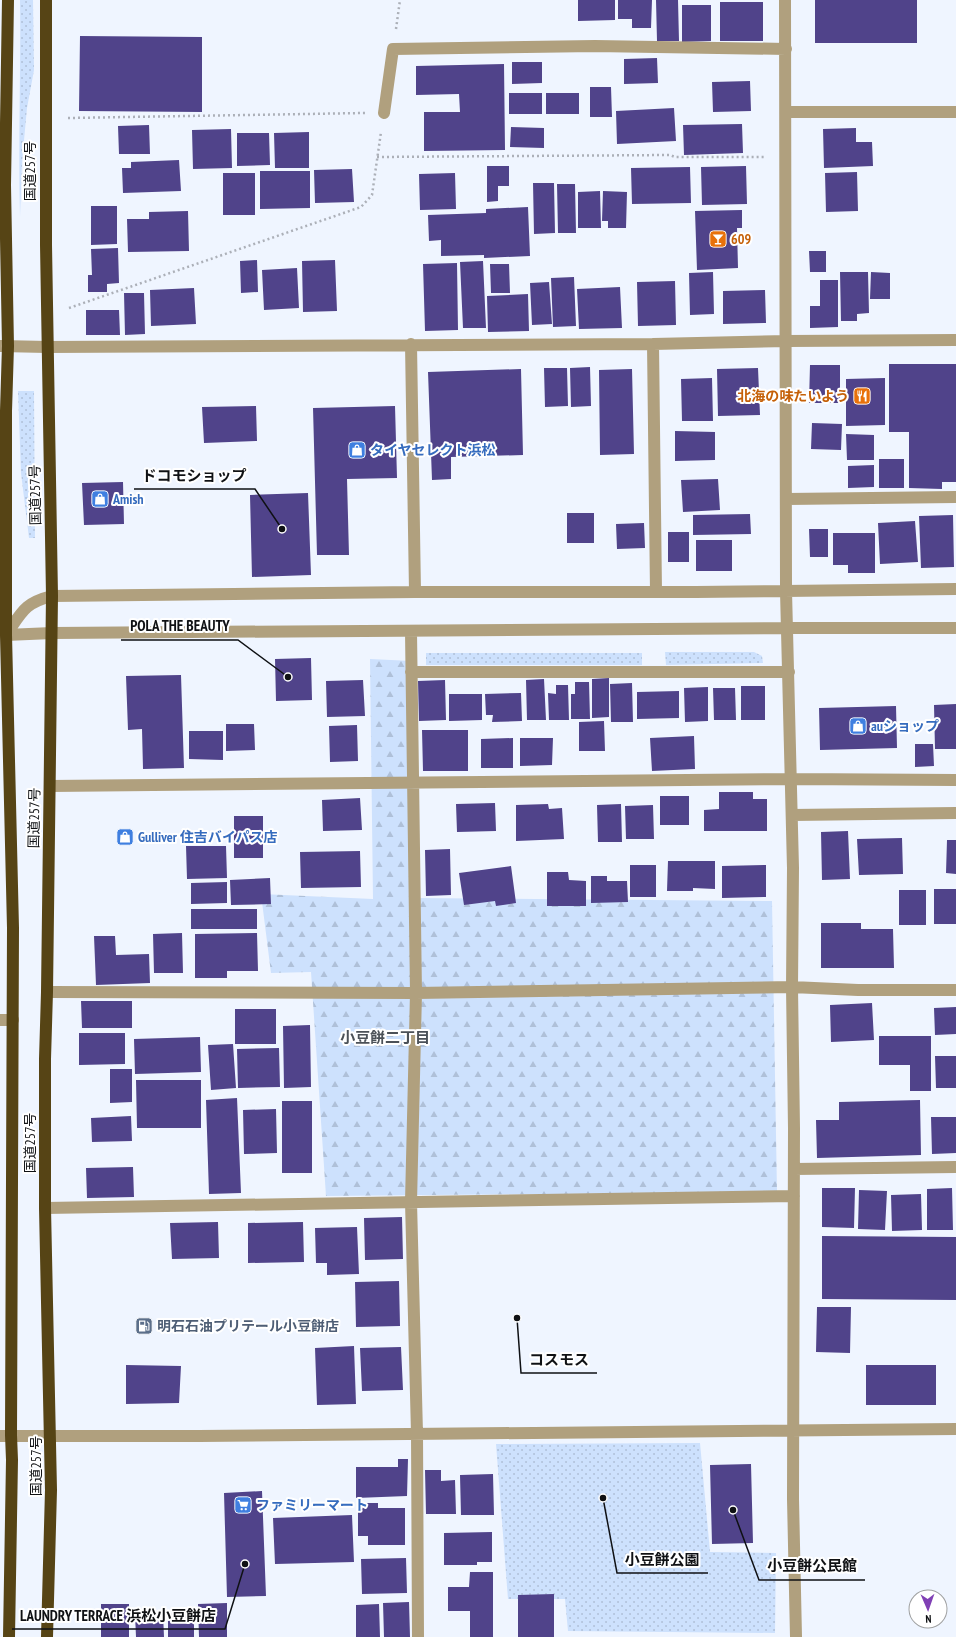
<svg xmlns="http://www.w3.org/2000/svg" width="956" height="1637" font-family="'PT Sans Narrow','Noto Sans JP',sans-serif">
<defs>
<pattern id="grass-dots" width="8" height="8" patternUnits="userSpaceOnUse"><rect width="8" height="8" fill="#cde1fd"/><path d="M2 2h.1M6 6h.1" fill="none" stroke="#afc0d8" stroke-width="1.8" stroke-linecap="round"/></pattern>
<pattern id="forest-firs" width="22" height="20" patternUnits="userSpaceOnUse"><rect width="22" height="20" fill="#cde1fd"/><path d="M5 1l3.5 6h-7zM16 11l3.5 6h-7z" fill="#afc0d8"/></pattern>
</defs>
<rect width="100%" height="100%" fill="#eff5ff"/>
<!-- grass -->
<path fill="url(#grass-dots)" d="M20,0H33L34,70L27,108L22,162L20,217C18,145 21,72 20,0Z
M18,391H34L35,538H29L21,473Z
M665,652H754L762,656L763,663L666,665Z
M426,653H642V665H426Z
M700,1443L710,1552L776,1553L775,1633L568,1631L565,1599H508L496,1444Z"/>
<!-- forest -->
<path fill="url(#forest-firs)" d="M370,659L412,661L413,898L772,901L777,1192L326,1196L311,972L271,973L261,894L373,899Z"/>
<!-- building -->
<path fill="#50438a" d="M578,0H615V20L578,21Z
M618,0H652L651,28H632V19H618Z
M656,0H678L679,41H657Z
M815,0H917V43H815Z
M720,2H763V41H720Z
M682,5H711V41L682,42Z
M80,36L202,37V112L79,111Z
M657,58L658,83L624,84V59Z
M512,62H542V83L512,84Z
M504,64L505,150L424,151V112H460L459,94L416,95V66Z
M750,81L751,111L713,112L712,82Z
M590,87H611L612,117H590Z
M509,93H542V114H509Z
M546,93H579V114H546Z
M674,108L676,141L617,144L616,111Z
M742,124L743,153L684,155L683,125Z
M149,125L150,154H119L118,126Z
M511,127L544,128V148L510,147Z
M856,128V142H872L873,166L824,168L823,129Z
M231,129L232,168L193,169L192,130Z
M309,132V168H275L274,133Z
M237,133H269L270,165L237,166Z
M179,160L181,191L123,193L122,168H131V162Z
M487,166H509V186H498V201L487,202Z
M746,166L747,204L702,205L701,167Z
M690,167L691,203L632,204L631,168Z
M352,169L354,202L315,203L314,170Z
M260,171H310V208L260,209Z
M857,172L858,211L826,212L825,173Z
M223,173H255V215H223Z
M455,173L456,209L420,210L419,174Z
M533,183H554L555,233L534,234Z
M557,184H575L576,233H558Z
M600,191L601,228H578V192Z
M603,191L627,192L626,228H608V221H602Z
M91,206H117V244L91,245Z
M528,207L530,256L484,258V255L441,256V240L429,241L428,215L486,213V209Z
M742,210V228H737L738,268L697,270L695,211Z
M188,211L189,251L128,252L127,219H149V212Z
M118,248L119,283L107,284V292H88V275H92L91,249Z
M809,251H826V272H810Z
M257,260L258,292L241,293L240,261Z
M335,260L337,311L303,312L302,261Z
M483,261L486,328H463L460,262Z
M457,263L458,330L425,331L423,264Z
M490,264H509L510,293H491Z
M297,268L299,308L264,310L262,270Z
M713,272L714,314L690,315L689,273Z
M840,272H868L869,313L857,314V321H841Z
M871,272L890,273V299H870Z
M574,277L576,326L553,327L551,278Z
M820,280H838V327L810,328V306H820Z
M675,281L676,325L638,326L637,282Z
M549,282L552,324L532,325L530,283Z
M620,287L622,328L579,329L577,289Z
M194,288L196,324L151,326L150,290Z
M765,290L766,323L723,324V291Z
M124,293H144L145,334L125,335Z
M528,294L529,331L488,332L487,296Z
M86,310H119L120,335H86Z
M889,364H956V482H942V489L909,488V432H889Z
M810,365H840V403H809Z
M590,367L591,406L571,407L570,368Z
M544,368H567L568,406L545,407Z
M758,368L760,415L718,416L717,369Z
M521,369L523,455L451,457V479L432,480L428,372Z
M632,369L634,454L600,455L599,370Z
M712,378L713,421H682L681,379Z
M885,378V425L846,426V379Z
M256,406L257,441L204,443L202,407Z
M395,406L397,478L347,479L349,555H317L313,408Z
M812,423L842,424L841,450L811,449Z
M675,431L715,432V460L675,461Z
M846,434L874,435V460H847Z
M879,459H904V488H879Z
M874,465V487L848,488V466Z
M718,479L720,510L683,512L681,480Z
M123,482L124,524L84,525L82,483Z
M308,493L311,575L252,577L250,495Z
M567,513H594V543H567Z
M750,514L751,534L693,535V515Z
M953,515L954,567L921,568L919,516Z
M915,521L918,562L880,564L878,523Z
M644,523L645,548L617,549L616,524Z
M809,529H828V557H810Z
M668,532H689V562H668Z
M833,533H875V573H848V565H833Z
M696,540H732V571H696Z
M311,658L312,700L276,701L275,659Z
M181,675L184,768L143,769L142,729L128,730L126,676Z
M609,678V717L592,718V679Z
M544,679L546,720H527L526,680Z
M363,680L365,716L327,717L326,681Z
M445,680L446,720L419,721L418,681Z
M575,682H589L590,719H571V694H575Z
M632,683L633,722H611L610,684Z
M556,685H568L569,720H549L548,693L556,694Z
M741,686H765V720H741Z
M708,687V721L685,722L684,688Z
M713,688H735L736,720H714Z
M679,691V718L637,719V692Z
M521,693L522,721L492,722L493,715H486L485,694Z
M449,694H482V720L449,721Z
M956,704V749H935L934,705Z
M896,706L897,748L820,750L819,708Z
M604,721L605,751H579V722Z
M226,724H254L255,750L226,751Z
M357,725L358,761L330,762L329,726Z
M422,730H468V771H423Z
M189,731H223V760L189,759Z
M694,736L695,769L652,771L650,738Z
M513,738V768H481V739Z
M520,738H553L552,765L520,766Z
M915,744H933L934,766L915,767Z
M719,792H753V799H767V831H704V810L719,809Z
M660,796H689V825H660Z
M360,798L362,830L323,831L322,800Z
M495,803L496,831L457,832L456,804Z
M548,804L549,809L562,808L564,839L516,841V805Z
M621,804L622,842H598L597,805Z
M653,805L654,839H626L625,806Z
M234,816H263V858H234Z
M848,831L850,879L822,880L821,832Z
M902,838L903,874L859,875L857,839Z
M947,840H956V874L946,873Z
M186,846H226L227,878L187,879Z
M450,849L451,895L426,896L425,850Z
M360,851L361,887L301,888L300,852Z
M668,861H715V889L693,888V891H667Z
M630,865H656V897H630Z
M766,865V897L722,898V866Z
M511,866L516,903L496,906L495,901L464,905L459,873Z
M547,872H568L569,880L586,881V906H547Z
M591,876H607V881H627L628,902L591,903Z
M270,878L271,904L231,905L230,880Z
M227,882V903L191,904V883Z
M934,889H956V924H934Z
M899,890H926V925H899Z
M191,909H257V929H191Z
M821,923H861V929H893L894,968H821Z
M182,933L183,973H154L153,934Z
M257,933L258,971H227V978H195V934Z
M94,936H115L116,955L149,954L150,983L96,985Z
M81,1001H132V1028H82Z
M872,1003L874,1040L831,1042L830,1005Z
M956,1007V1034L935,1035L934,1008Z
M235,1009H276V1044H235Z
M310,1025L311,1087L284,1088L283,1026Z
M79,1033H125V1064L79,1065Z
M879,1036H931V1091H910V1065H879Z
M200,1037L201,1072L135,1074L134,1039Z
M233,1044L236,1088L211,1090L208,1045Z
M279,1048L280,1087L238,1088L237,1049Z
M935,1056H956V1088H936Z
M110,1069H132V1102L110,1103Z
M136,1080H201V1128H137Z
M237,1098L241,1193L209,1194L206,1100Z
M920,1100L921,1155L817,1158L816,1120H839V1102Z
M282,1101H312V1173H282Z
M276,1109L277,1153L244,1154L243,1110Z
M131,1116L132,1141L92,1142L91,1118Z
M931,1117H956V1153L932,1154Z
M133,1167L134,1197L87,1198L86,1168Z
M822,1188H855L854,1228L822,1227Z
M952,1188L953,1230H927V1189Z
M859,1190L887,1191L885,1230L858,1229Z
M921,1194L922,1230L892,1231L891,1195Z
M402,1217L403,1259L365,1260L364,1218Z
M218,1222L219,1258L172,1259L170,1223Z
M303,1222L304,1262L248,1263V1223Z
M357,1227L359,1274L327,1275V1263H316L315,1228Z
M822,1236L956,1237V1300L822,1299Z
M399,1281L400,1326L356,1327L355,1282Z
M817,1307H851L850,1353L816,1352Z
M354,1346L356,1404L317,1405L315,1348Z
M401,1347L403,1390L362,1391L360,1348Z
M126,1365L181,1366L179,1403L126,1404Z
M866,1365H936V1405H866Z
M398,1459H408L407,1496L356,1498V1467H398Z
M751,1464L753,1543L712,1544L710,1465Z
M425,1470H441V1481L455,1480L456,1514H426Z
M493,1474L494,1515H461L460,1475Z
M262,1491L266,1596L227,1597L224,1493Z
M358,1503H378V1508H405V1545H368V1536H358Z
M352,1515L354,1562L275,1564L273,1518Z
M492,1532V1562H477V1565H444V1533Z
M406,1558L407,1593L362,1594L361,1559Z
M470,1572H493V1637H470V1611H448V1587H469Z
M554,1594V1637H518V1595Z
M409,1602L410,1637H384L383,1603Z
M227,1603V1637H199L198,1604Z
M101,1604H129V1637H101Z
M379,1604L380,1637H356V1605Z
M163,1613L164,1637H136L135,1614Z
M194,1613V1637H168V1614Z"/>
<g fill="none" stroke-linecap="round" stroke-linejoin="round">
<!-- path -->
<path stroke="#acb0b8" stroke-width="2.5" stroke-dasharray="2 3" stroke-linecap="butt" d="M396,29L400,0
M68,118L365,113
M377,157L670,155L675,157H766
M69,308L361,207L372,195L381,132"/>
<!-- minor -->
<path stroke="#b0a07e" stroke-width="12" d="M785,0L786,591L793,868L792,987L794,1128L793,1499L796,1637
M786,112H956
M384,113L393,49L595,46L786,49
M411,344L415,592
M653,344L656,592
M0,346L47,347L653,344L787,341L956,340
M787,499L956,497
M411,632L416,993L411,1202L417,1433L418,1637
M6,635C22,612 24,603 52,596L415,592H696L956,589
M6,635L52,633L788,628H956
M411,672H789
M50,786L791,779L956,780
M792,815L956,813
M47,992L416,993L792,987L858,990H956
M0,1020H13
M794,1169L956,1167
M45,1208L794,1196
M0,1436H199L956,1429"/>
<!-- highway -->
<path stroke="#564415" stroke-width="12" d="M8,0L5,185L8,346L6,411V635L13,928L11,1435L12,1460L9,1637
M46,0V245L52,596L47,992L45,1059V1208L51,1490L47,1637"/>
</g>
<!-- icons -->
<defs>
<symbol id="bar-square" viewBox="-11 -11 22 22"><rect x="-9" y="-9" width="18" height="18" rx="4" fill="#e8710a" stroke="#fff"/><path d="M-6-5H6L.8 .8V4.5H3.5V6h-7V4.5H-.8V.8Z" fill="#fff"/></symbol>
<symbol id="restaurant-square" viewBox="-11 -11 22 22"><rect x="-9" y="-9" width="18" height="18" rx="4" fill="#e8710a" stroke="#fff"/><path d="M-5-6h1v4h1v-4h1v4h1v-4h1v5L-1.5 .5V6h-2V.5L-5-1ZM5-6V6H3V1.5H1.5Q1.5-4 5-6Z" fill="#fff"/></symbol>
<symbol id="shop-square" viewBox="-11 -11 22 22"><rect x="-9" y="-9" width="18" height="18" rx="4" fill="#3f7fe0" stroke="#fff"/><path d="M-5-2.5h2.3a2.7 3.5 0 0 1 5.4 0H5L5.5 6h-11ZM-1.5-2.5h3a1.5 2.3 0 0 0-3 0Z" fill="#fff"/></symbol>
<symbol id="fuel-square" viewBox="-11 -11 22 22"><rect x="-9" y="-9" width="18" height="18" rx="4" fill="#5c6f8a" stroke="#fff"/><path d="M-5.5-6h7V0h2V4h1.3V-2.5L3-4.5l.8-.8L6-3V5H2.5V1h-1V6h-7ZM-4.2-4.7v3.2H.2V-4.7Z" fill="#fff"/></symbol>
<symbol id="supermarket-square" viewBox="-11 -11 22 22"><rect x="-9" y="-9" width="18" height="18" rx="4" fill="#3f7fe0" stroke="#fff"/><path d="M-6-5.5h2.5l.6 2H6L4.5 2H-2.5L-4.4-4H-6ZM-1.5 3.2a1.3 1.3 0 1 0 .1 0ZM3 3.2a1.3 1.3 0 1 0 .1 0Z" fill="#fff"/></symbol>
</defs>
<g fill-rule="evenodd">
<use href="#bar-square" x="708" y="229" width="20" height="20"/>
<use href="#restaurant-square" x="852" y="386" width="20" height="20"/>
<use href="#shop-square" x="347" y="440" width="20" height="20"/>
<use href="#shop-square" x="90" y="489" width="20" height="20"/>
<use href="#shop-square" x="848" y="716" width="20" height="20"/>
<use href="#shop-square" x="115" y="827" width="20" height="20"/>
<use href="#fuel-square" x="134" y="1316" width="20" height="20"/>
<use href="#supermarket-square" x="233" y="1495" width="20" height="20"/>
</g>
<g text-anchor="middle" stroke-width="4" stroke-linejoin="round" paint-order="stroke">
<!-- street labels -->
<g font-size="14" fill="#0f1114" stroke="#fff">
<text transform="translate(30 171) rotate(-90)" y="5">国道257号</text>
<text transform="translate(35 495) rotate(-91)" y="5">国道257号</text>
<text transform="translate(34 818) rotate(-89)" y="5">国道257号</text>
<text transform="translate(30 1143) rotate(-90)" y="5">国道257号</text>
<text transform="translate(36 1466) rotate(-90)" y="5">国道257号</text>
</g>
<!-- food labels -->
<g font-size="14" font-weight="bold" fill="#c56008" stroke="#fff" text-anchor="start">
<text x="731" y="244">609</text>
<text x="849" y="401" text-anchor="end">北海の味たいよう</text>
</g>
<!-- shop labels -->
<g font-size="14" font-weight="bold" fill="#366cbe" stroke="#fff" text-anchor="start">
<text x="370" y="455">タイヤセレクト浜松</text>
<text x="113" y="504">Amish</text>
<text x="871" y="731">auショップ</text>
<text x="138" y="842">Gulliver 住吉バイパス店</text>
<text x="256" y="1510">ファミリーマート</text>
</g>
<!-- service labels -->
<g font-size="14" font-weight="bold" fill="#4e5e75" stroke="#fff" text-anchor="start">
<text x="157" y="1331">明石石油プリテール小豆餅店</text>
</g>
<!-- neighbourhood labels -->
<g font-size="15" font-weight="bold" fill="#4b5158" stroke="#fff">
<text x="385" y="1043">小豆餅二丁目</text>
</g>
</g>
<!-- callouts -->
<path fill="none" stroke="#0f1114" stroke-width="1.5" d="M282 529L255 489H134M288 677L238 640H121M517 1318L521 1373H597M603 1498L617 1573H708M733 1510L759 1580H865M245 1564L225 1629H12"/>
<g fill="#0f1114" stroke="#fff" stroke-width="1.5">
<circle cx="282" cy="529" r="4"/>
<circle cx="288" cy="677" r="4"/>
<circle cx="517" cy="1318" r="4"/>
<circle cx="603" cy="1498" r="4"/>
<circle cx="733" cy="1510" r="4"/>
<circle cx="245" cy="1564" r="4"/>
</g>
<g font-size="15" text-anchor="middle" font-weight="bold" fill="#0f1114" stroke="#fff" stroke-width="4" stroke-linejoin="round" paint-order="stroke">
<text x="194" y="481">ドコモショップ</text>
<text x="180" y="631">POLA THE BEAUTY</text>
<text x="559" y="1365">コスモス</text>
<text x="662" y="1565">小豆餅公園</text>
<text x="812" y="1571">小豆餅公民館</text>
<text x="118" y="1621">LAUNDRY TERRACE 浜松小豆餅店</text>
</g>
<!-- north arrow -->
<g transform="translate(928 1609) rotate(178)"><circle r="19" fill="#ffffff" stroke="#9fa0a1"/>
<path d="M0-3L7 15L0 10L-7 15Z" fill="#8040b5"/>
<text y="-6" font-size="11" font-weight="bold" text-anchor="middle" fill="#0f1114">N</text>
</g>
</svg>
